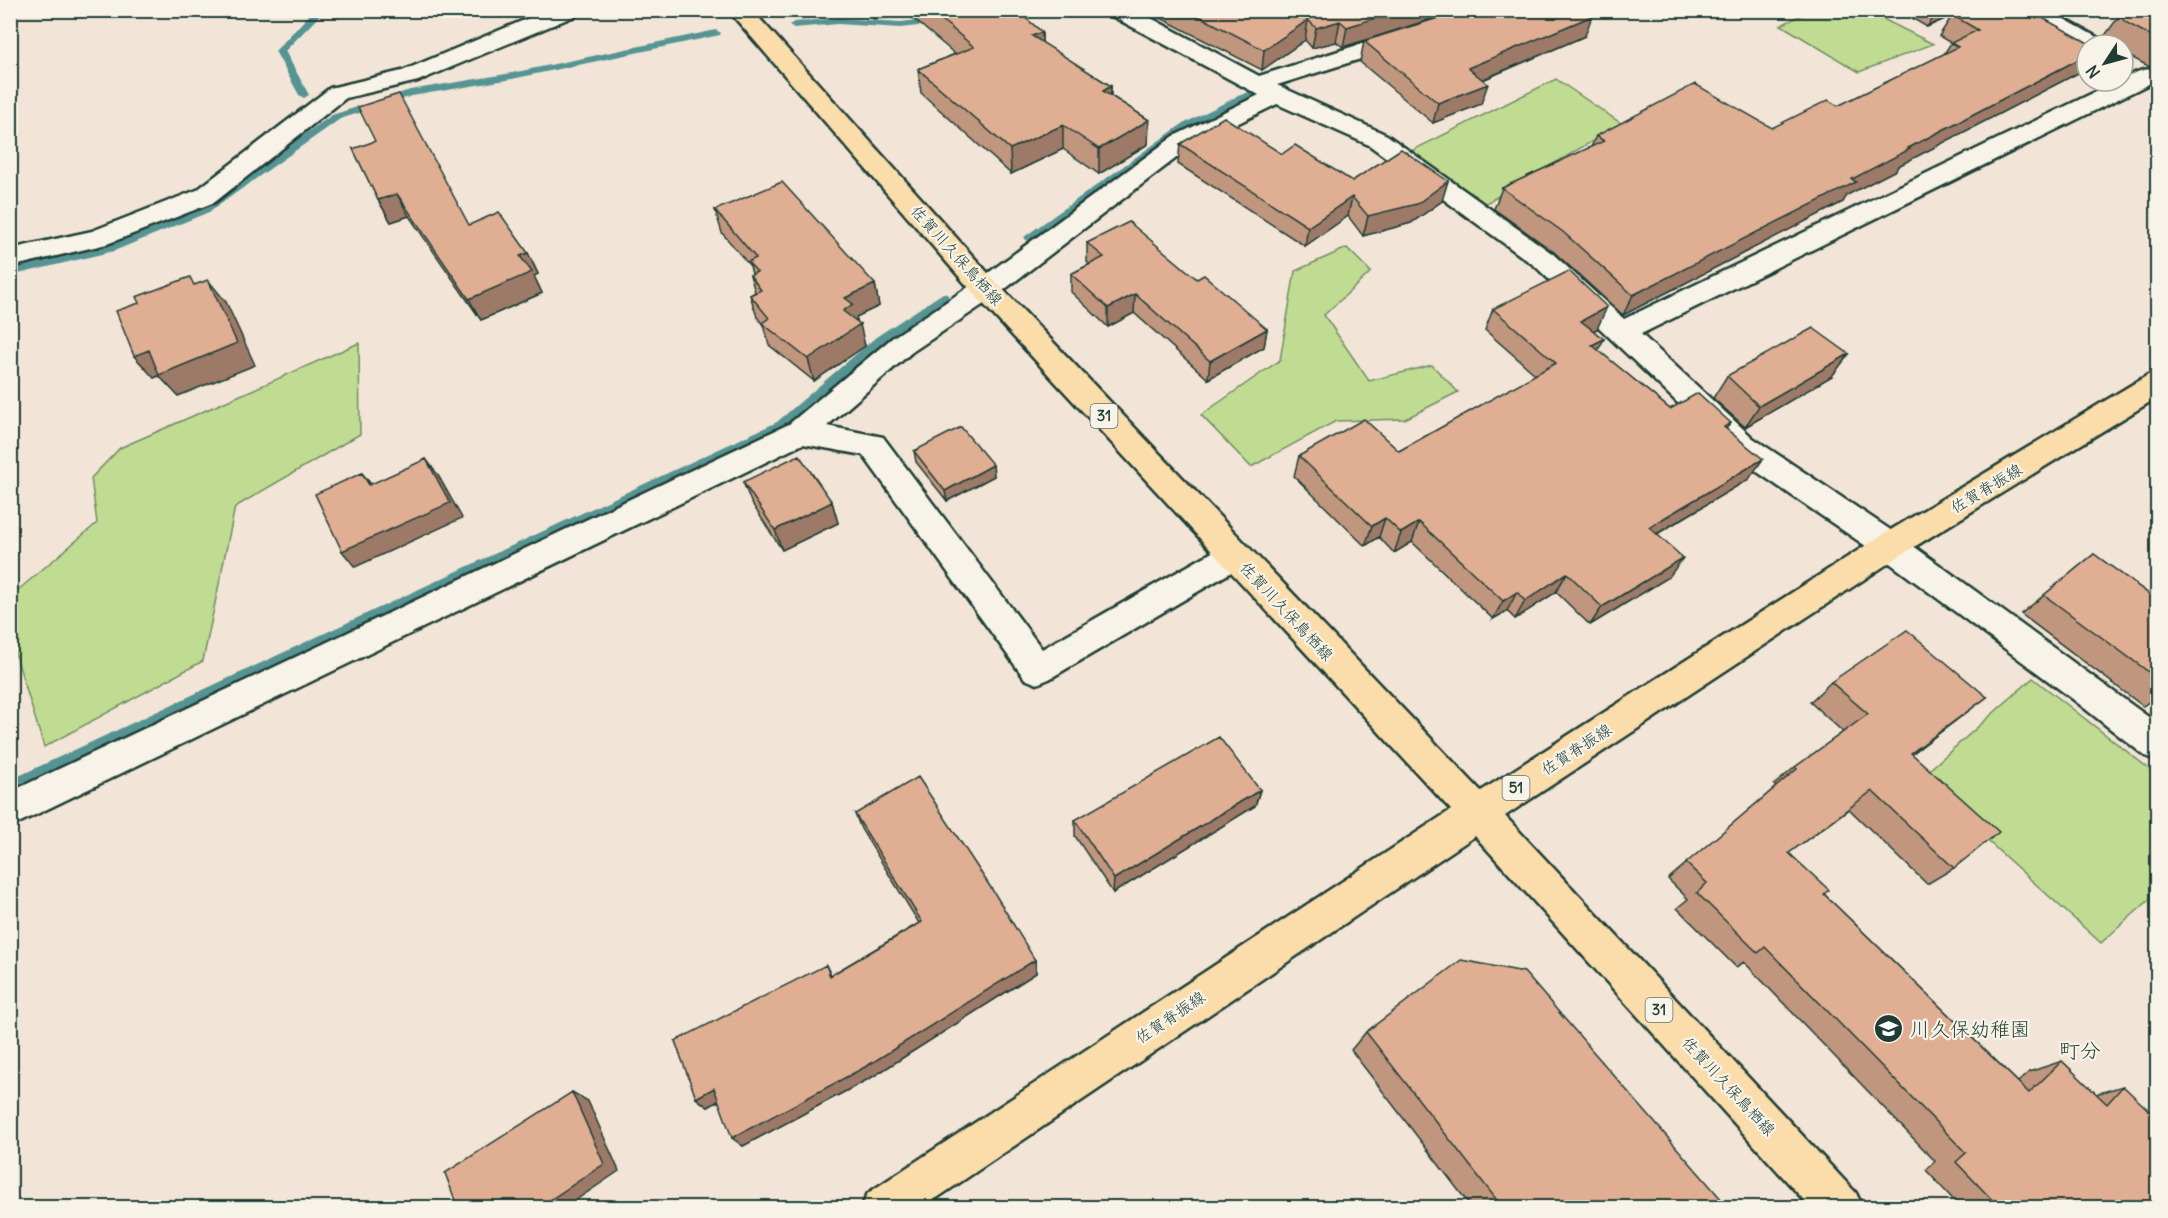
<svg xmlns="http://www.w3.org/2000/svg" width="2168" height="1218" font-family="Delius,'Klee One',sans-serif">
<rect width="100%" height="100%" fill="#f2e5d7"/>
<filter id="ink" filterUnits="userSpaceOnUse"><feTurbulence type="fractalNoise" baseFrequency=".0167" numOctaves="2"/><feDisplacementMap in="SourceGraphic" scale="12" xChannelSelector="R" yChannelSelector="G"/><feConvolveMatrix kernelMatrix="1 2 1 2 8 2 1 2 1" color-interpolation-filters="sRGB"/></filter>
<g filter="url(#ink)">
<!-- green -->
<path fill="#c0db92" stroke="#708c63" stroke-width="1.5" d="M1812,10L1867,11L1933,44L1859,72L1781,25Z
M1556,79L1622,124L1483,205L1409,152Z
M1347,248L1371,272L1324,315L1369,381L1432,365L1458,392L1405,419L1336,421L1251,467L1201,415L1280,360L1295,271Z
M359,343L360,434L235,507L203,661L44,747L11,640V596L97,523L91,478L120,448Z
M2033,678L2157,775V893L2101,943L1919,779Z"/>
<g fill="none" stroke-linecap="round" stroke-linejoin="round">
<!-- stream -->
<path fill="#579493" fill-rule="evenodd" d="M314,10H325L285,51L309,95L304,98L299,95L275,51Z
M1000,10H1033L997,17L992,14Z
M838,18L900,22L937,18L942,21L937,24L900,28L838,24L794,28L789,25L794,22Z
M716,30L721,33L720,35L512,79L412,96L340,119L209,212L114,251L10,276V268L107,245L201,206L332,115L410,90L512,73Z
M1299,74L1303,75V79L1246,100L1189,129L1034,240H1026L1024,237L1181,125L1238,96Z
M943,293L947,294L949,297L947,300L886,343L787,430L10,795V780L777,422L876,337Z"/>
<defs>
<path id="minor" d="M548,10H580L577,15L418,81L346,98L215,202L107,244L10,267V249L92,231L197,190L330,88L402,71Z
M1107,10H1136L1259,76L1396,33L1404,31L1412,33L1415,38L1412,43L1277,85L1387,135L1553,254L1624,319L2118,81H2123V79C2135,73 2144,67 2157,70V80L1641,334L1753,438L1901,537L2158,724V761L2145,756L2074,700L1879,555L1731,454L1535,266L1369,145L1277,104L1192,146L996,296L912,352L827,426L883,437L1042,649L1223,546L1234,542L1245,546L1250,555L1245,564L1049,679L1037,684L1025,679L863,455L803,444L10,827V792L789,424L892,338L976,282L1174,136L1259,95L1110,15Z
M2020,10H2048L2102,40L2105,45H2087L2086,50L2023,15Z"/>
<path id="major" d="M728,10H752L996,282L1481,791L1879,537L2148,375L2158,372V397L1901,555L1505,816L1856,1193L1863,1208H1811L1475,836L922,1208H861L868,1193L1451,810L976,296Z"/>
</defs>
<!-- minor casing -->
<use href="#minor" stroke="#1f3d34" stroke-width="5"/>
<!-- major casing -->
<use href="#major" stroke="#1f3d34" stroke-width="5"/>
<!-- minor -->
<use href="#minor" fill="#f7f3e8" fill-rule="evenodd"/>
<!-- major -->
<use href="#major" fill="#faddab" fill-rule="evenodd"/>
</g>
<!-- wall -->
<path fill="#c1967e" stroke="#1f3d34" stroke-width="1.5" d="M872,10H1016L1042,32V43L1111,86V96L1149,120L1148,144L1099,174L1063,149L1011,174L921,93L918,69L955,54L909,15L873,19Z
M1151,10H1460L1343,47L1336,42L1312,48L1305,40L1262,70L1151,13Z
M1898,10H2027L2084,70L1898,166L1896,170L1847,195L1843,202L1623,315L1554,252L1494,209L1502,188L1591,147L1596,136L1772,128L1838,106L1944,54L1951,43L1939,36L1952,16L1927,27Z
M2157,10V68L2150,67L2123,53V45H2107L2103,38L2120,15Z
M1585,36L1483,80L1481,104L1433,123L1360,62L1364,41Z
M1180,144L1282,154L1352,181L1442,201L1411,223L1363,236L1348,216L1305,246L1178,164Z
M353,149L469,225L528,253L538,274L534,276L542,293L481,320L409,216L391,222L378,200Z
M715,210L875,284L879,306L856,317L865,346L814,381L769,345L763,325L757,317L750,295L755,292L750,275L752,274L750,266L722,233Z
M1087,243L1197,279L1267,329L1264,347L1208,379L1134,313L1108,327L1071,292V274L1090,264L1087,262Z
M1493,309L1597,329L1593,331L1598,350L1670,409L1731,423L1726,429L1749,479L1657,534L1669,577L1590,625L1556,592L1515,619L1507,611L1493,619L1412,542L1394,553L1379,537L1365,546L1294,476L1299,456L1399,451L1536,375L1485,330Z
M1849,354L1832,376L1745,427L1713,398L1727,376Z
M914,451L993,465L994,476L947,501L916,462Z
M743,482L832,502L838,523L782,550L751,502Z
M2094,554L2157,600V696L2143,706L2021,614Z
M1831,682L1987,697L1912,754L1954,868L1927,884L1849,809L1789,853L1824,894L2018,1082L2029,1072L2062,1061L2096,1094L2123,1086L2157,1208H1961L1926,1170L1935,1161L1744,962L1736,967L1677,908L1688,899L1668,879L1776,787L1774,785L1795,767L1843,732L1810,702Z
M1260,790L1255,806L1113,893L1075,836V820Z
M855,814L1035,960L1036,973L874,1076L743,1146L719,1101L708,1107L696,1098L826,965L831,975L919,923L861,829Z
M1366,1032L1729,1208H1472L1351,1050Z"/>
<!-- shaded-wall -->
<path fill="#9d7a67" stroke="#1f3d34" stroke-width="1.5" d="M1400,10H1460L1343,47L1347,27Z
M1945,10H1963L1927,27L1935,15Z
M1592,16L1585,36L1462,88L1468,68Z
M1308,20L1305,40L1262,70L1264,50Z
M1340,21L1336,42L1312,48L1316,28Z
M1042,32V56L1032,36Z
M2087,55V65L2084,70L1898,166L1896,170L1847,195L1843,202L1623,315L1633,295L1852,179L1908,148Z
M1488,84L1481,104L1433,123L1438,103Z
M1111,86L1110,111L1103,91Z
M1149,120L1148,144L1099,174V149Z
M1063,125V149L1011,174L1010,149Z
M1448,181L1442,201L1411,223L1363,236L1368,216Z
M397,194L409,216L391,222L378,200Z
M1352,197L1348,216L1305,246L1308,227Z
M528,253L538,274L534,276L542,293L481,320L469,299L520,256Z
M208,280L226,302L255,365L178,396L159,376L154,378L134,356Z
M875,284L879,306L856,317L858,326L860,324L865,346L814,381L808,359L843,311L845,298Z
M1135,294L1134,313L1108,327V308Z
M1607,307L1597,329L1571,342L1581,321Z
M1267,329L1264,347L1208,379L1210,361Z
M1604,339L1593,360L1592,345Z
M1849,354L1832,376L1745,427L1759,406Z
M426,459L438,475L462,518L355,567L342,551Z
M1763,459L1749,479L1636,546L1649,527Z
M993,465L994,476L947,501L945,491Z
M362,473L375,489L369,485Z
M832,502L838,523L782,550L775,530Z
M1385,518L1379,537L1365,546L1372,526Z
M1419,522L1412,542L1394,553L1401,533Z
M1683,558L1669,577L1590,625L1602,607Z
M1567,573L1556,592L1515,619L1525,601Z
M1517,592L1507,611L1493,619L1503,601Z
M1260,790L1255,806L1113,893L1114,879Z
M1035,960L1036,973L874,1076L743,1146L732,1138Z
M714,1088L725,1097L708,1107L696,1098Z
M572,1092L588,1101L619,1171L564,1208H538Z"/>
<!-- building -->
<path fill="#e0ae93" stroke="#1f3d34" stroke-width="1.5" d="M930,10H1016L1042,32L1032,36L1111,86L1103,91L1149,120L1099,149L1063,125L1010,149L918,69L974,47Z
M1187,10H1400L1347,27L1340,21L1316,28L1308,20L1264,50Z
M1464,10H1583L1592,16L1468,68L1488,84L1438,103L1364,41Z
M1926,10H1945L1935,15Z
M1962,10H2028L2092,45H2087V55L1908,148L1910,149L1852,179L1856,182L1633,295L1563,232L1502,188L1604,141L1596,136L1695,84L1772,128L1828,100L1838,106L1958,47L1951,43L1978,30L1952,15Z
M2128,10H2157V39L2125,22L2120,15Z
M399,94L469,225L499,212L528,253L520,256L532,272L469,299L397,194L378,200L353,149L375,141L358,107Z
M1224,117L1282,154L1295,145L1352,181L1401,149L1448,181L1417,204L1368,216L1352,197L1308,227L1180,144Z
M782,182L875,284L845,298L853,304L843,311L860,324L808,359L762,323L769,318L750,295L761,290L750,275L757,272L748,262L756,258L715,210Z
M1129,222L1197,279L1204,275L1267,329L1210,361L1135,294L1108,308L1071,274L1104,257L1087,243Z
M1569,271L1607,307L1581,321L1604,339L1592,345L1670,409L1698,393L1731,423L1724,427L1763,459L1649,527L1683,558L1602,607L1567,573L1525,601L1517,592L1503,601L1419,522L1401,533L1385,518L1372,526L1299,456L1364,419L1399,451L1556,363L1493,309Z
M190,277L194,285L208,280L237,343L159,375L149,350L134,356L116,311L139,303L136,297Z
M1813,328L1849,354L1759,406L1727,376Z
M961,427L993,465L945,491L914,451Z
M799,455L832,502L775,530L743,482Z
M426,459L450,503L342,551L315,494L362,473L369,485Z
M2094,554L2157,600V678L2044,595Z
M1907,630L1987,697L1911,753L1999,832L1954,868L1872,791L1789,853L1829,890L1824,894L2029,1093L2062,1061L2107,1104L2123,1086L2157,1118V1208H2000L1956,1162L1966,1153L1765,947L1758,953L1697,893L1707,883L1686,863L1797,769L1795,767L1868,714L1831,682Z
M1219,737L1260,790L1114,879L1075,820Z
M918,777L995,894L1035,960L867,1066L732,1138L714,1088L696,1098L675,1041L826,965L830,976L922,922L855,814Z
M1461,960L1524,972L1729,1208H1503L1366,1032Z
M572,1092L604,1164L538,1208H458L445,1173Z"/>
</g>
<!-- icons -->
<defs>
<symbol id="school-disc" viewBox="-11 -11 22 22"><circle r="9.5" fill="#1f3d34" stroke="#f7f3e8"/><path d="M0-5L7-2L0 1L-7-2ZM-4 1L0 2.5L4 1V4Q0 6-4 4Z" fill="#fff"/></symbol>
</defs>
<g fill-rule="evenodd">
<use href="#school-disc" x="1872" y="1012" width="33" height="33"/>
</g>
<g text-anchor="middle" stroke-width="4.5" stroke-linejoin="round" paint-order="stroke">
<!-- shield labels -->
<g fill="#f7f3e8" stroke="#60746a" stroke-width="1.5">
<rect x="1090.5" y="404" width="27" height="24" rx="4.5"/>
<rect x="1502.5" y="776" width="27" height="24" rx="4.5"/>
<rect x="1645.5" y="998" width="27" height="24" rx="4.5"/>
</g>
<g font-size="15" font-weight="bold" fill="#1f3d34">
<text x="1104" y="421">31</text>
<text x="1516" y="793">51</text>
<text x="1659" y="1015">31</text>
</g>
<!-- street labels -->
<g font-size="16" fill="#1f3d34" stroke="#f7f3e8">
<text transform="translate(957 255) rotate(48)" y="6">佐賀川久保鳥栖線</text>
<text transform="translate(1986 488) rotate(-31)" y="6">佐賀脊振線</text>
<text transform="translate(1287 611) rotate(47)" y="6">佐賀川久保鳥栖線</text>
<text transform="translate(1576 749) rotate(-33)" y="6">佐賀脊振線</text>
<text transform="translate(1170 1017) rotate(-34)" y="6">佐賀脊振線</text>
<text transform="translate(1729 1086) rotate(47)" y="6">佐賀川久保鳥栖線</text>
</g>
<!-- near-poi labels -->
<g font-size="20" fill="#1f3d34" stroke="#f7f3e8" text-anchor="start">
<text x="1910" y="1036">川久保幼稚園</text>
</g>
<!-- near-neighbourhood labels -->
<g font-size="21" fill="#1f3d34" stroke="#f7f3e8">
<text x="2080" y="1058">町分</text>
</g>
</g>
<!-- margin -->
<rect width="2168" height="1218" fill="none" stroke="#f7f3e8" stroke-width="36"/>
<rect x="18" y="18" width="2132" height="1182" fill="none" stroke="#1f3d34" stroke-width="2" filter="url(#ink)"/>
<!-- north arrow -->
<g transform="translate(2105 63) rotate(234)"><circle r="28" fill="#f7f3e8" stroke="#a1aaa0" stroke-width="1.5"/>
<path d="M0-4.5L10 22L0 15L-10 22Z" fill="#1f3d34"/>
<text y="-9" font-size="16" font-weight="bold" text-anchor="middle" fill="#1f3d34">N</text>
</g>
</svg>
